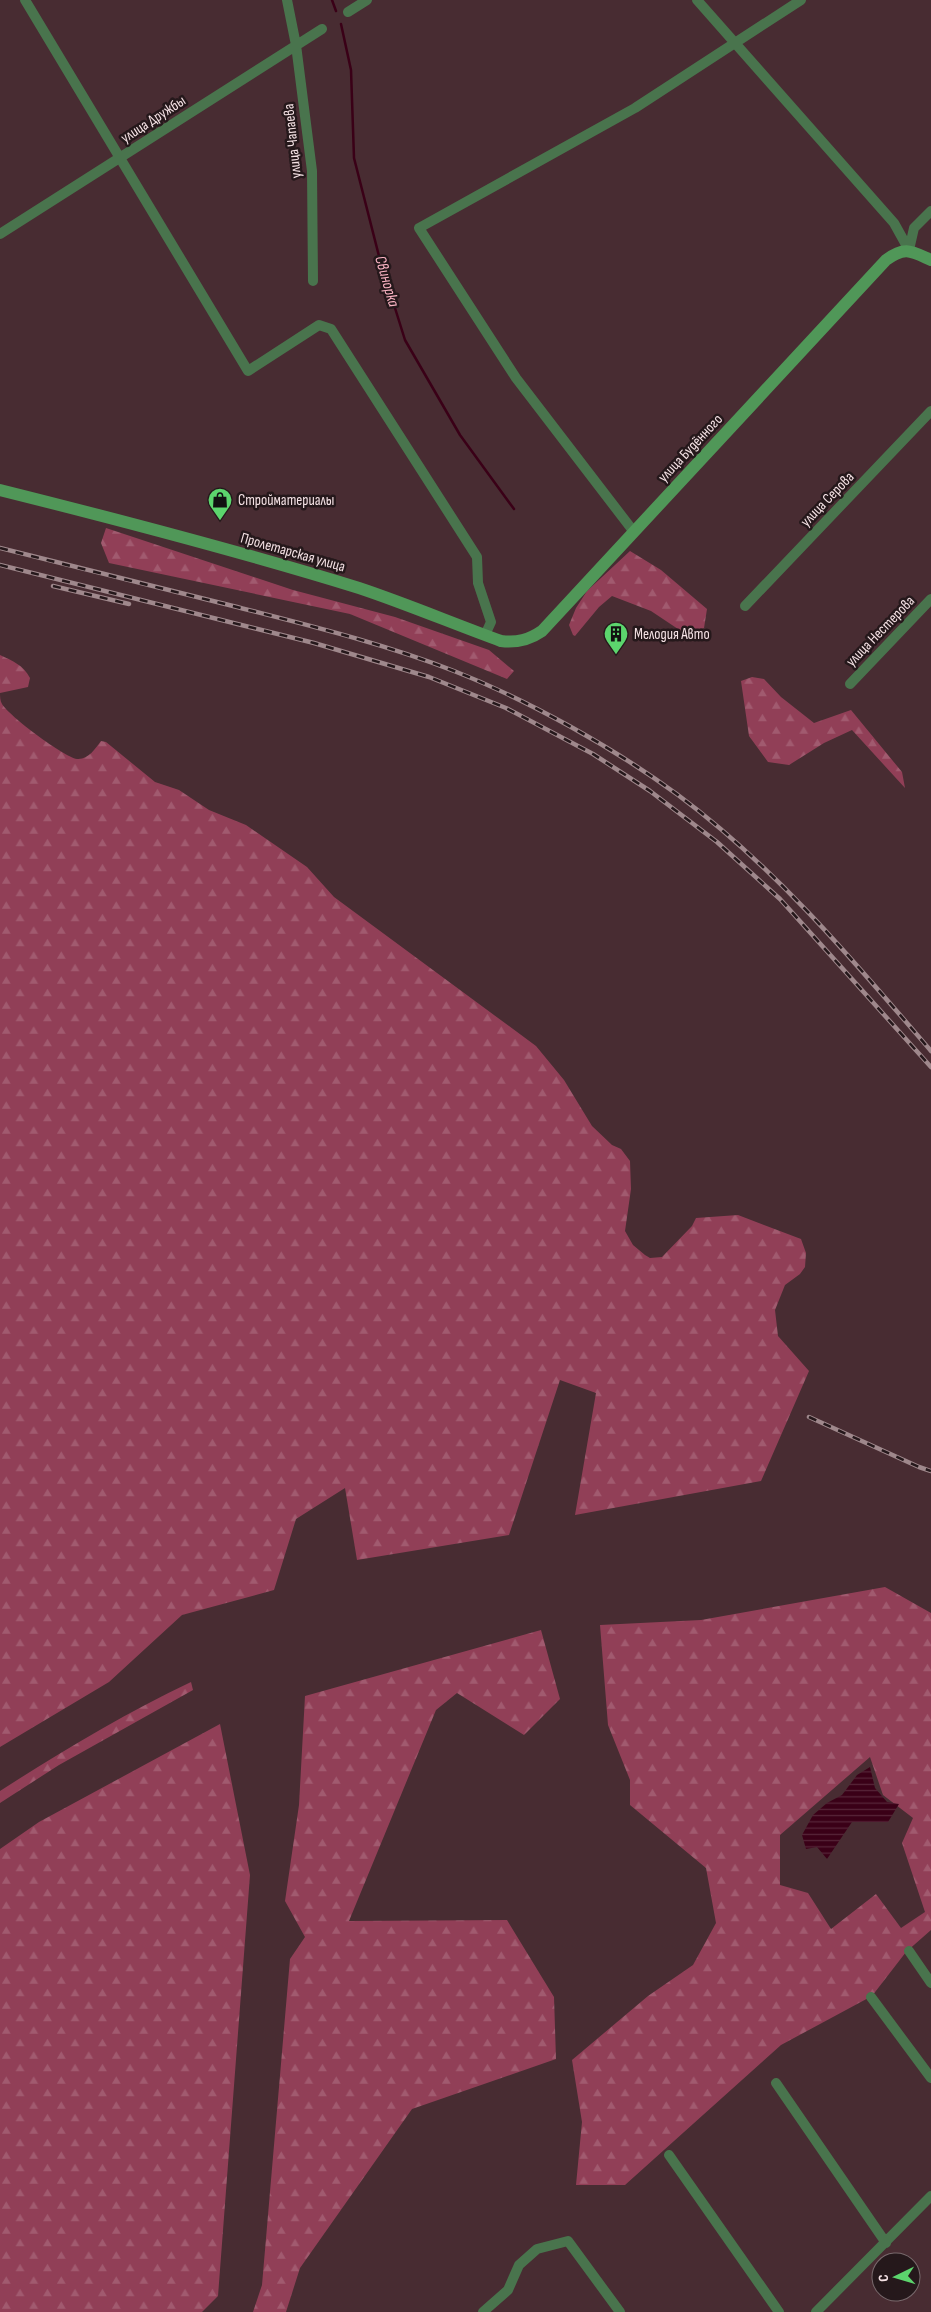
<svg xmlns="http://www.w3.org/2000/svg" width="931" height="2312" font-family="'Sofia Sans Condensed',sans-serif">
<defs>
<pattern id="forest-firs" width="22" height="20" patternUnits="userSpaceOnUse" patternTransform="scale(1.25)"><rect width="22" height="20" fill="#913f57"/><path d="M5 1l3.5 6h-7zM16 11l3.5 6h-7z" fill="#a15a6f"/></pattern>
<pattern id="water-rules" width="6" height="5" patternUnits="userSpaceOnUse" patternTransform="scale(1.25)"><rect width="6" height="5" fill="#3a0017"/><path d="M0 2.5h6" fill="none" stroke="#572539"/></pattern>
</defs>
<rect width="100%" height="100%" fill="#482c32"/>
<!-- forest -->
<path fill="url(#forest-firs)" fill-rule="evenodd" d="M106,528L293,590L395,617L489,650L514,671L507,679L350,614L109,563L101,543Z
M630,551L661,570L707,609L704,628L681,631L651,611L612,596L599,607L575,636L573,635L569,625L576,608L587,591Z
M0,655C13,661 23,665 30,678L28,687L0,693C0,696 0,701 2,704C9,716 64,757 77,759C88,760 95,749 101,741L106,742L155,782L179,790L209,810L246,825L307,867L334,897L536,1046L564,1080L592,1126L612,1145L621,1149L630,1161L631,1189L625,1231L633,1245L645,1255L650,1258L662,1257L692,1226L696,1218L738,1215L801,1239L806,1253L805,1267L800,1274L785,1285L775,1310L778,1336L809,1371L761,1481L575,1515L596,1393L560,1380L509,1535L357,1560L345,1488L296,1519L274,1590L182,1615L109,1682L0,1747Z
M752,677L764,679L781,697L814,723L851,710L902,772L905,788L852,730L824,743L789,765L768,762L749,736L741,681Z
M885,1587L931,1613V1930L906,1952L872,1996L781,2045L625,2185H576L582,2122L572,2060L648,1996L693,1965L716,1923L706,1868L630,1805V1780L608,1725L600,1625L701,1620ZM870,1757L883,1795L913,1818L902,1843L925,1912L901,1928L876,1894L831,1929L808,1893L780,1885V1835Z
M541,1630L560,1699L524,1735L457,1693L436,1710L349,1921L507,1920L554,1997L556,2059L412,2109L300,2268L286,2312H253L262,2285L290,1959L305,1937L285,1901L299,1805L305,1696Z
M191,1682L193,1690L59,1765L0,1803V1791C62,1751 124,1714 191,1682Z
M220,1724L250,1875L218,2296L202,2312H0V1849L39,1822Z"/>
<!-- water -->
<path fill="url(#water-rules)" d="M870,1767L875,1788L887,1802L899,1804L888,1822H852L827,1859L817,1847L806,1849L802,1835L813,1815L827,1803L842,1795L857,1775Z"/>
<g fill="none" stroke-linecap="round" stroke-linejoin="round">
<!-- stream -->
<path stroke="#3a0017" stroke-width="2.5" d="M332,0L336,11
M341,24L351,70L354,158L380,260L405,340L460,435L514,509"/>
<!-- minor -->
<path stroke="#49744d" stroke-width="10" d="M25,0L248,371L319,325L331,329L477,557L478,583L491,622L485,635
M287,0L296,45L312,171L313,281
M697,0L894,223L909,250
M348,12L367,0
M0,234L322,29
M909,250L914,228L931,211
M634,532L516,378L419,228L635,108L801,0
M745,606L931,411
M850,684L931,599
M909,1951L931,1983
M871,1997L931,2078
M776,2083L886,2243
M669,2155L779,2312
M483,2312L508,2290L519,2265L537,2249L568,2241L620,2312
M816,2312L931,2196"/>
<!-- secondary -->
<path stroke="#509758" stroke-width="12" d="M0,490C120,520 240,551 359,588C407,604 454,624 501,641C517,643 529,640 542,631L886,260C905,246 911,251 931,260"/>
<defs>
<path id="rail" d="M0,548C78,568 156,587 233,606C307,625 382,643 454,671C528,700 614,748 678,795C775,867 853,960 931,1051
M0,565L314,643L429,677L506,708L593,754L650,791L717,842L780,899L931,1067
M53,586L129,604
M809,1417L919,1467L931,1471"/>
</defs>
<!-- rail casing -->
<use href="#rail" stroke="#9f888c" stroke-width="4.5"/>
<!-- rail -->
<use href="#rail" stroke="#25181b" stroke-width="2.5" stroke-dasharray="8" stroke-linecap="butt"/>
</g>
<!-- icons -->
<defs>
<symbol id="shop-pin" viewBox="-11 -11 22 30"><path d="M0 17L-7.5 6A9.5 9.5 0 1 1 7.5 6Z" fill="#5cd56d" stroke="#25181b"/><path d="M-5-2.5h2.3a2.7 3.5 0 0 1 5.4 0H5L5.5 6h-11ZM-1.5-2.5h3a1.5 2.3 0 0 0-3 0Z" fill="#111"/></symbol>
<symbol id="building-pin" viewBox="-11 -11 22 30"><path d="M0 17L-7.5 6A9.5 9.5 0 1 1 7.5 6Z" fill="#5cd56d" stroke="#25181b"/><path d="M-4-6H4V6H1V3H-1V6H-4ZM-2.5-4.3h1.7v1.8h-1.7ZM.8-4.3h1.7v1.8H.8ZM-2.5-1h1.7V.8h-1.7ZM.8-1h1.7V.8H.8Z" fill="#111"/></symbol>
</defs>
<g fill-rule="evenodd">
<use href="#shop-pin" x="206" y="486" width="28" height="38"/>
<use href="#building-pin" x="602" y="620" width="28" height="38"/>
</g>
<g text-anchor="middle" stroke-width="5" stroke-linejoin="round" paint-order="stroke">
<!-- street labels -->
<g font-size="15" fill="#f5e2e5" stroke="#25181b">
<text transform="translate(153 119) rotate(-33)" y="5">улица Дружбы</text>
<text transform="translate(292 141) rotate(-96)" y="5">улица Чапаева</text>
<text transform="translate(690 448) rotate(-47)" y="5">улица Будённого</text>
<text transform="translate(827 499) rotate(-46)" y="5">улица Серова</text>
<text transform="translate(293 552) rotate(16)" y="5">Пролетарская улица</text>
<text transform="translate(880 631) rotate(-46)" y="5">улица Нестерова</text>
</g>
<!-- poi labels -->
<g font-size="15" fill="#f5e2e5" stroke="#25181b" text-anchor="start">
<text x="238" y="505">Стройматериалы</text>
<text x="634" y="639">Мелодия Авто</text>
</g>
<!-- water labels -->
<g font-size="16" font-style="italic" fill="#fbb4c4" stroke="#25181b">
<text transform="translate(388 281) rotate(74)" y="6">Свинорка</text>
</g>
</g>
<!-- north arrow -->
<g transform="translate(896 2277) rotate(265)"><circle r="24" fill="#25181b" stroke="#78696c"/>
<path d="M0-4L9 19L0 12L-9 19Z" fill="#5cd56d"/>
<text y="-8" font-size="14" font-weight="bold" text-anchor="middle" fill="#f5e2e5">С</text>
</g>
</svg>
